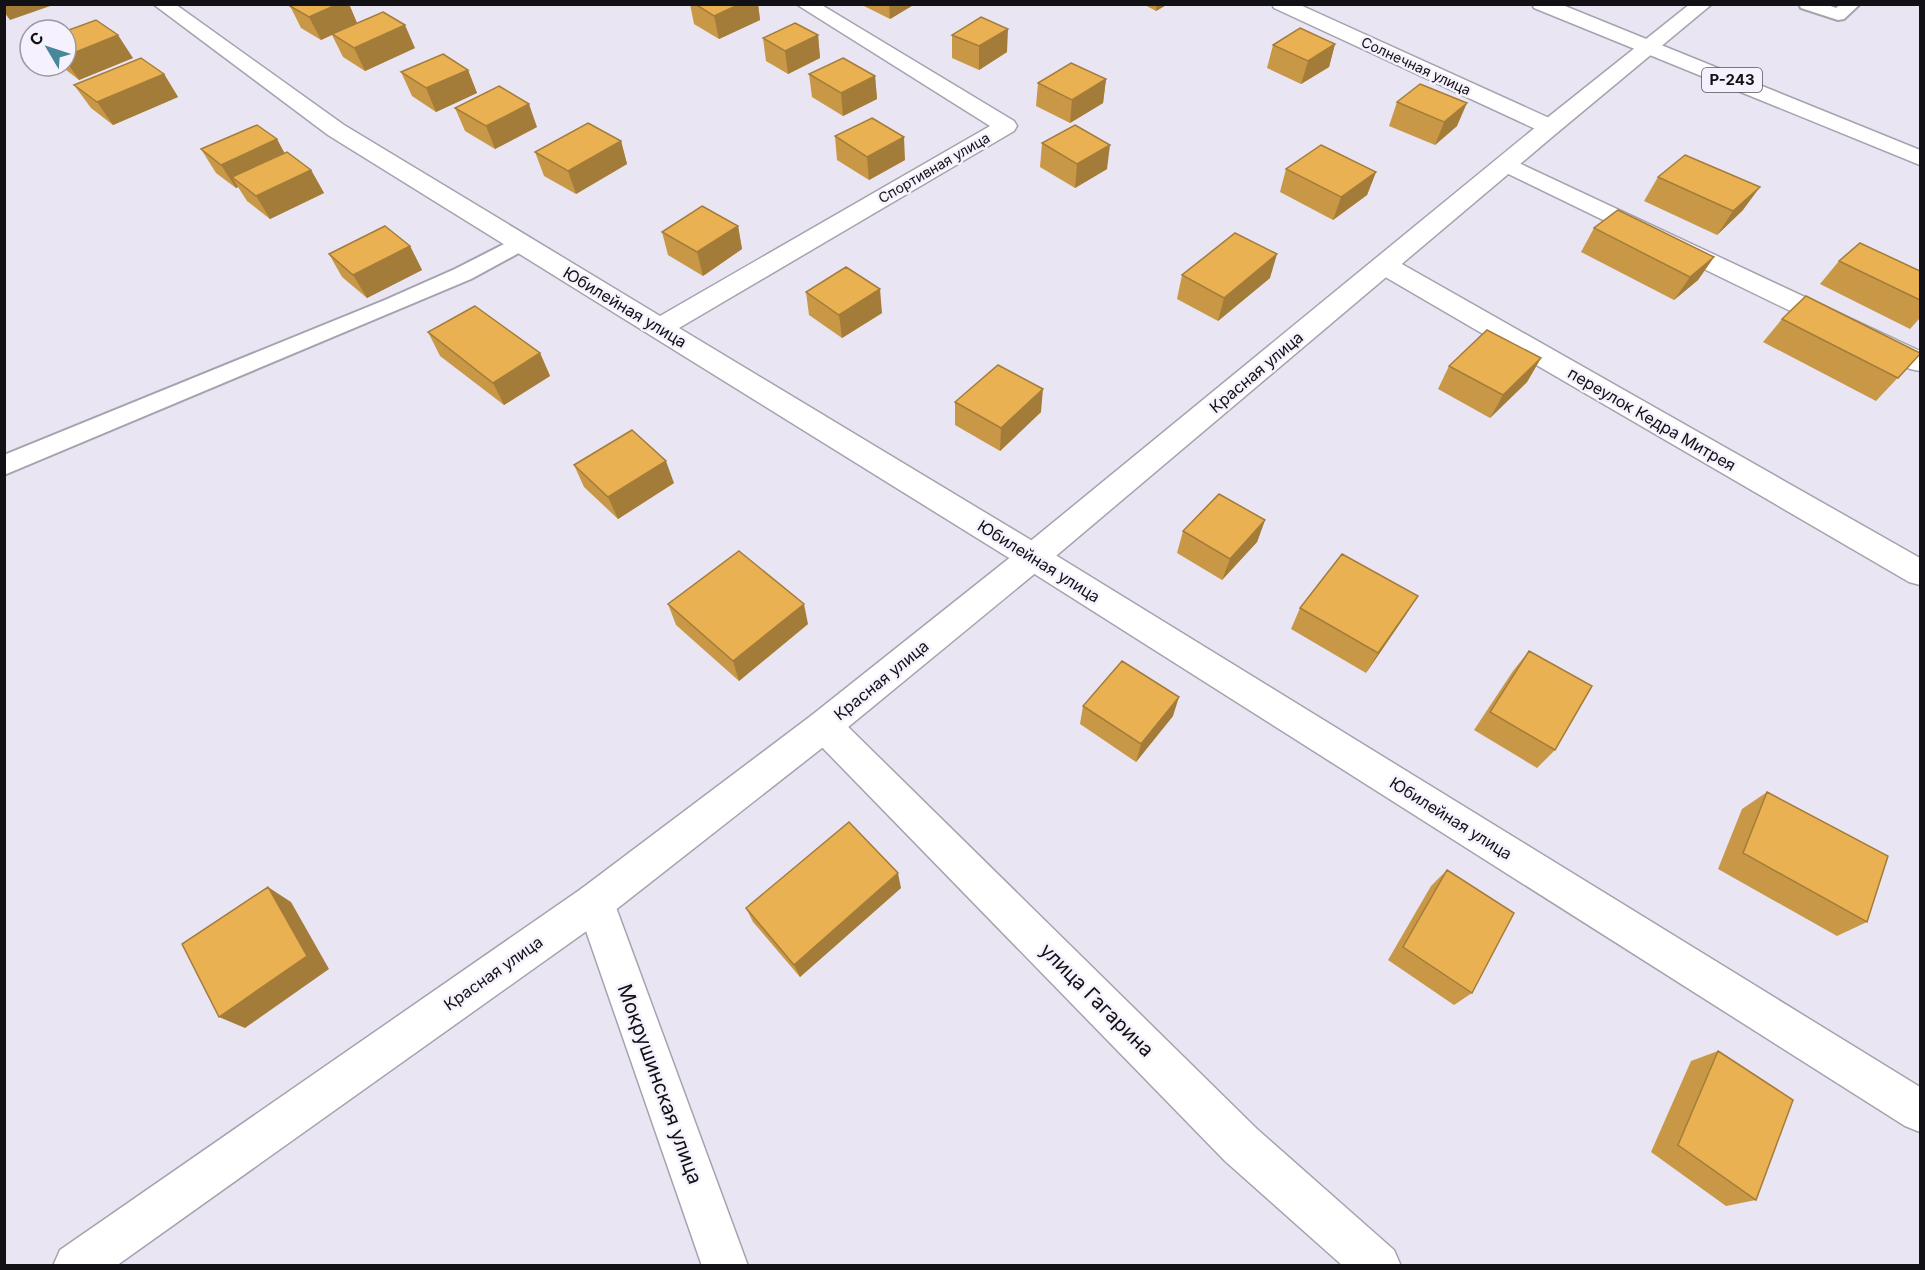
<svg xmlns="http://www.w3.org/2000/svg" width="1925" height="1270" font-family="Inter,sans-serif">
<rect width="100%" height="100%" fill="#e9e5f2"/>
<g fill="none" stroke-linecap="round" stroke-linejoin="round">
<defs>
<path id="lane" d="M1799,4H1825L1836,8L1841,4H1860L1844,19L1838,20L1801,8Z
M520,236L528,238L531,243L528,248L471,279L4,475V455L385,300L455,269Z"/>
<path id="street" d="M153,4H175L344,125L660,316L990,126L796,4H820L1014,121L1017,126L1014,131L679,328L1044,548L1920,1087V1132L1905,1126L1022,566L328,135Z
M1272,4H1298L1558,122L1561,127L1558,132L1550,134L1542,132L1274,8Z
M1506,157L1920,351V371L1910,369L1498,169L1495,164L1498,159Z
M1384,257L1393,259L1920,558V585L1909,582L1375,271L1371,265L1375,259Z
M824,711L836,715L1257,1129L1394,1250L1401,1266H1343L1225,1161L812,737L807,726L812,715Z
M595,883L609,889L614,902L748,1266H702L576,902L581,889Z"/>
<path id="secondary" d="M1690,4H1712L1558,132L1044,566L836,737L609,915L116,1266H53L60,1250L581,889L812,715L1022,548L1542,122Z"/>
<path id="highway" d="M1532,4H1560L1920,150V165L1534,8Z"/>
</defs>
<!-- lane casing -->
<use href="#lane" stroke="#a6a2ae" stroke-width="4"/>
<!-- street casing -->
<use href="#street" stroke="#a6a2ae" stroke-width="3"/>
<!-- secondary casing -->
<use href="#secondary" stroke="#a6a2ae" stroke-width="3"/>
<!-- highway casing -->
<use href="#highway" stroke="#a6a2ae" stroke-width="3"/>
<!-- lane -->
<use href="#lane" fill="#fff" fill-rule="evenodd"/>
<!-- street -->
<use href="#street" fill="#fff" fill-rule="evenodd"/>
<!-- secondary -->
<use href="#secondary" fill="#fff" fill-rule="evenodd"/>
<!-- highway -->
<use href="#highway" fill="#fff" fill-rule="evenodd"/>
</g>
<!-- wall -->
<path fill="#c99847" d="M292,4H349L357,23L415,48L365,71L343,57L332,35L321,40L301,28L290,6Z
M690,4H758L760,20L719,39L694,24Z
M860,4H915L890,19Z
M1143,4H1168L1156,11Z
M66,31L133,58L79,80L61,66H66Z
M818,35L820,58L788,74L766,61L763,38Z
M952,35L1007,52L979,70L952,58Z
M1335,44L1329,67L1301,84L1267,68L1273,45Z
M468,70L477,93L436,112L412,96L401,72Z
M164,74L178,97L113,125L91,108L74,85Z
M809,74L875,76L877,99L843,116L812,97Z
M1106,79L1103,103L1070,123L1036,106L1038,83Z
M1397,102L1457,126L1435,145L1389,126Z
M455,108L537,127L495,149L465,131Z
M835,136L905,160L869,180L837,160Z
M621,141L627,164L576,194L544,176L535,152Z
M1042,143L1107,169L1075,188L1040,167Z
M201,149L285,153L311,170L324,193L270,219L247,201L238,187L236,188L216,173Z
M1286,169L1376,172L1367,195L1333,220L1280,192Z
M1658,177L1743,210L1717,235L1644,201Z
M738,226L742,249L703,276L668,255L662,232Z
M1594,228L1714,257L1698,280L1674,300L1581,252Z
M410,246L422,270L367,298L342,277L329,254Z
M1839,261L1920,271V318L1910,329L1820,284Z
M1182,275L1270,278L1218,321L1177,299Z
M806,292L882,313L842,338L809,315Z
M1782,319L1920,354L1876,401L1763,342Z
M428,332L540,353L550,376L504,405L440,356Z
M1541,358L1527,382L1490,418L1438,389L1449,366Z
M955,402L1041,412L1000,451L955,425Z
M574,465L674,483L618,519L584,487Z
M1265,520L1257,542L1222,580L1177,553L1183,531Z
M1418,596L1405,616L1366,673L1291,629L1300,608Z
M668,604L808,624L739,681L676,625Z
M1529,651L1555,750L1537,768L1474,730L1513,671Z
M1083,706L1173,716L1136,762L1080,724Z
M1767,792L1867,922L1837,936L1718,869L1742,809Z
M1447,870L1472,993L1454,1005L1388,960L1431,886Z
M901,888L800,977L753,922L746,908Z
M1718,1051L1756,1200L1726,1206L1651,1152L1691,1061Z"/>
<!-- shaded-wall -->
<path fill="#a47c3a" d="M4,4H56L10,20L4,12Z
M338,4H349L357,23L321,40L309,17Z
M740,4H758L760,20L719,39L714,16Z
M889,4H915L890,19Z
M1157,4H1168L1156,11Z
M405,25L415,48L365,71L354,48Z
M1008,29L1007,52L979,70V46Z
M118,35L133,58L79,80L66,61V56Z
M818,35L820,58L788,74L785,51Z
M1335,44L1329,67L1301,84L1308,61Z
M468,70L477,93L436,112L426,88Z
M164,74L178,97L113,125L97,102Z
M875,76L877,99L843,116L841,93Z
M1106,79L1103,103L1070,123L1072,100Z
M1467,103L1457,126L1435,145L1444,122Z
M529,104L537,127L495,149L486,126Z
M904,137L905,160L869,180L867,157Z
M277,139L290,163L232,177L238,187L236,188L221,165Z
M621,141L627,164L576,194L568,171Z
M1110,145L1107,169L1075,188L1077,164Z
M311,170L324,193L270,219L256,196Z
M1376,172L1367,195L1333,220L1341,197Z
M1760,187L1743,210L1717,235L1733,211Z
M738,226L742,249L703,276L697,252Z
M410,246L422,270L367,298L353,275Z
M1277,254L1270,278L1218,321L1224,298Z
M1714,257L1698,280L1674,300L1690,277Z
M880,289L882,313L842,338L839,315Z
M540,353L550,376L504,405L493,383Z
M1541,358L1527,382L1490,418L1503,395Z
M1043,389L1041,412L1000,451L1001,428Z
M666,461L674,483L618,519L608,497Z
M1265,520L1257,542L1222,580L1230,559Z
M1418,596L1405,616L1366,673L1378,653Z
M804,604L808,624L739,681L733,661Z
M1179,697L1173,716L1136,762L1141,744Z
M898,873L901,888L800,977L794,965Z
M268,887L291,902L329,969L245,1028L219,1017Z"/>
<!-- building -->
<path fill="#eab153" stroke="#a47c3a" stroke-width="1.5" d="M292,4H338L309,17L290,6Z
M695,4H740L714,16Z
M383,12L405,25L354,48L332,34Z
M981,17L1008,29L979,46L952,35Z
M96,20L118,35L66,56V31Z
M795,23L818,35L785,51L763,38Z
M1300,28L1335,44L1308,61L1273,45Z
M443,54L468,70L426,88L401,72Z
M141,58L164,74L97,102L74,85Z
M843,58L875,76L841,93L809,74Z
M1071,63L1106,79L1072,100L1038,83Z
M1420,84L1467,103L1444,122L1397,102Z
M499,86L529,104L486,126L455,108Z
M872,118L904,137L867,157L835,136Z
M588,123L621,141L568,171L535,152Z
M257,125L277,139L221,165L201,149Z
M1075,125L1110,145L1077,164L1042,143Z
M1321,145L1376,172L1341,197L1286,169Z
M287,152L311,170L256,196L232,177Z
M1685,155L1760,187L1733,211L1658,177Z
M702,206L738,226L697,252L662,232Z
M1618,210L1714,257L1690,277L1594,228Z
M385,226L410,246L353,275L329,254Z
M1235,233L1277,254L1224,298L1182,275Z
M1860,243L1920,271V300L1839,261Z
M846,267L880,289L839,315L806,292Z
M1806,296L1920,353V354L1898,378L1782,319Z
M475,306L540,353L493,383L428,332Z
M1487,330L1541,358L1503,395L1449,366Z
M998,365L1043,389L1001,428L955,402Z
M632,430L666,461L608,497L574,465Z
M1219,494L1265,520L1230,559L1183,531Z
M739,551L804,604L733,661L668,604Z
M1342,554L1418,596L1378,653L1300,608Z
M1529,651L1592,686L1555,750L1490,712Z
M1122,661L1179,697L1141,744L1083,706Z
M1767,792L1888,856L1867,922L1743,853Z
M849,822L898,873L794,965L746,908Z
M1447,870L1514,913L1472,993L1403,947Z
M268,887L307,956L219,1017L182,944Z
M1718,1051L1793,1100L1756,1200L1678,1145Z"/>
<g text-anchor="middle" stroke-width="5" stroke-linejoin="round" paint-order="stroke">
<!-- far-street labels -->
<g font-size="14" fill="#121115" stroke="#f6f2fd">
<text transform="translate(1416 66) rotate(25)" y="5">Солнечная улица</text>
<text transform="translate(934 168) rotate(-30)" y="5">Спортивная улица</text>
</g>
<!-- shield labels -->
<rect fill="#f6f2fd" stroke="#56545b" stroke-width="1.5" x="1702" y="68" width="60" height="24" rx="4.5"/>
<g font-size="15" font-weight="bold" fill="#121115">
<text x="1732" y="85">Р-243</text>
</g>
<!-- street labels -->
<g font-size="16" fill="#121115" stroke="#f6f2fd">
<text transform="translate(625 307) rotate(31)" y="6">Юбилейная улица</text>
<text transform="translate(1256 372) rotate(-40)" y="6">Красная улица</text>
<text transform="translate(1652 419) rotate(30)" y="6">переулок Кедра Митрея</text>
<text transform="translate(1039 561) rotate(32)" y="6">Юбилейная улица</text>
<text transform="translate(881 680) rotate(-39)" y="6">Красная улица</text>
<text transform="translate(1451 818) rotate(32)" y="6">Юбилейная улица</text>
<text transform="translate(493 973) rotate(-35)" y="6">Красная улица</text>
</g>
<!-- near-street labels -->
<g font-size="20" fill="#121115" stroke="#f6f2fd">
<text transform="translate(1097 1000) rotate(45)" y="7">улица Гагарина</text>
<text transform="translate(660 1084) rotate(70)" y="7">Мокрушинская улица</text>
</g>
</g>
<!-- border -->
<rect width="1925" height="1270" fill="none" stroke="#121115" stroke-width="12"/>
<!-- north arrow -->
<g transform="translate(48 48) rotate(309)"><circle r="28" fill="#f6f2fd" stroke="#9b98a0" stroke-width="1.5"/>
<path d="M0-4.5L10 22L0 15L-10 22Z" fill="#47899a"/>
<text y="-9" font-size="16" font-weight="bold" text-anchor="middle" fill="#121115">С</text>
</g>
</svg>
